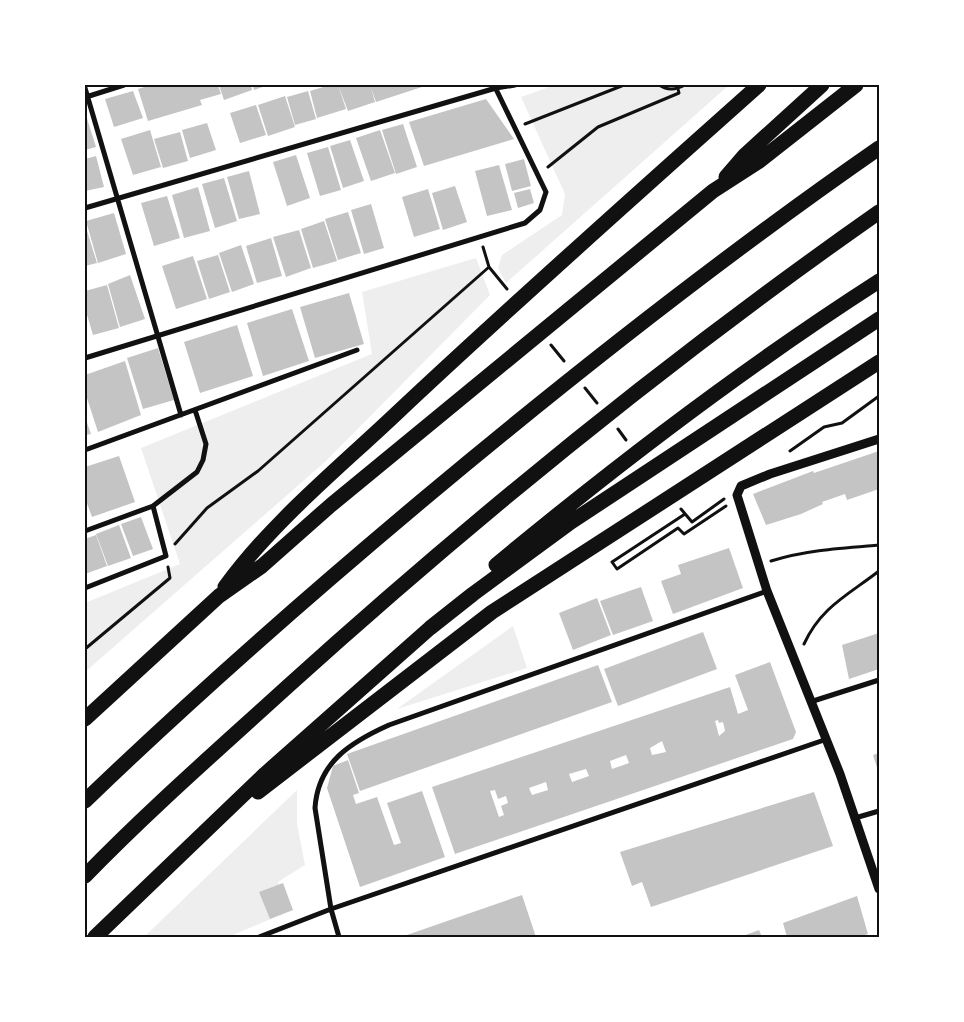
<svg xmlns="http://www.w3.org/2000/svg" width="964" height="1022" font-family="'Work Sans',sans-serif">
<rect width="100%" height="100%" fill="#fff"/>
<!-- green -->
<path fill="#eee" d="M555,85H729L506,283L498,268L502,255L562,215L565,194L521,97Z
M476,258L490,295L326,461L85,672V603L180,564L141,448L372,354L362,292Z
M513,626L527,668L397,709Z
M297,790V824L305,865L278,882L290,911L228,937H144Z"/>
<!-- building -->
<path fill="#c4c4c4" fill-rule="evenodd" d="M151,85H218L221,94L200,100L202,105L148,121L138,89Z
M219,85H251L252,90L224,100Z
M253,85H268L254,90Z
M330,85H338L346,109L317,118L310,91Z
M338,85H421L422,87L376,102L371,88L375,102L348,111Z
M133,91L143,118L114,127L105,99Z
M308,91L316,119L295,125L287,97Z
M285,96L295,127L268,136L258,105Z
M486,99L514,139L424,166L409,122Z
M256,105L266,135L240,143L230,113Z
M85,112L96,147L85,150Z
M207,123L216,150L190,158L182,130Z
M403,124L417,167L396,174L382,130Z
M150,130L161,167L133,175L121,139Z
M380,130L395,173L371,181L356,138Z
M180,132L188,161L163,168L154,139Z
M350,140L364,181L343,188L330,146Z
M328,147L341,190L320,196L307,153Z
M296,155L310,198L287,206L273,162Z
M96,156L104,187L85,191V159Z
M524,159L531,186L512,191L505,164Z
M499,165L512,210L487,216L475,171Z
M249,171L260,214L239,219L227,177Z
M224,178L237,221L215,228L202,184Z
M455,186L467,222L443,230L432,193Z
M198,187L210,231L184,238L172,195Z
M428,189L440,229L414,237L402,197Z
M530,189L534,203L518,208L514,193Z
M167,196L180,238L154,246L141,203Z
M371,204L384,248L364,254L351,210Z
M348,212L361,253L338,260L325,219Z
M114,213L126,254L98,263L86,221Z
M324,221L337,261L313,268L301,229Z
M85,224L97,263L85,266Z
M299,230L311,268L286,277L273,237Z
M271,238L282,276L257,283L246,246Z
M241,245L254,284L232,292L219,253Z
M218,255L230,292L209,299L197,261Z
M193,256L207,299L176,309L162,266Z
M130,275L145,319L120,327L108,284Z
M107,285L119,328L93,335L85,308V291Z
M349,293L364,344L315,358L300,307Z
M292,309L309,361L263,376L247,323Z
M237,325L253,376L200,393L184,342Z
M158,348L174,400L143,409L127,358Z
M125,361L141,415L98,432L85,392V375Z
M85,417L91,434L85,435Z
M879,451V489L847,500L845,494L822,502L823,504L801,514L766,525L753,494L813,471L814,473Z
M119,456L135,502L92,517L85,498V467Z
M141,517L153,549L133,556L121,524Z
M119,525L131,558L108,566L96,534Z
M96,535L107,566L85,574V539Z
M729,548L743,588L673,614L661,581L681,574L678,565Z
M641,587L653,621L613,635L600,601Z
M597,598L611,635L573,650L559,613Z
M703,632L717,669L618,706L604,669Z
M879,633V669L849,679L842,645Z
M770,662L796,732L793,739L455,854L432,787L730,687L738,714L748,710L735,675ZM718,720L719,723L723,722L725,731L719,736L715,721ZM662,741L666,752L652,755L650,748ZM626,755L629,763L612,769L610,761ZM586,769L589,776L572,782L569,774ZM546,782L548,790L532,795L529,788ZM495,790L498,799L506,796L508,803L501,806L504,815L499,817L490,791Z
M598,665L612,702L360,791L347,754Z
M879,753V774L873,755Z
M348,760L359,793L353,795L356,804L377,797L394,845L401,843L387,803L422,791L445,857L360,887L327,788L333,766Z
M814,792L833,846L651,907L642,882L632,886L620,852Z
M283,883L293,910L270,919L259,892Z
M522,895L536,937H401Z
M857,896L868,934L858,937H787L783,923Z
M759,930L762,937H740Z"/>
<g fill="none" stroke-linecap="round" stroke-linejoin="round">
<!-- path -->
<path stroke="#111" stroke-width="3" d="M659,85C668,91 676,90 685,85
M525,124L624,85
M548,167L598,127L679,93L678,89
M483,247L489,267L507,289
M551,345L564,361
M585,388L597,403
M618,429L626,440
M790,451L824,427L842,423L879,396
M681,509L692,522L724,499
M685,514L612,562L617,569L678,528L684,534L726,506
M175,544L207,508L258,471L489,267
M771,561C806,550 843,548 879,545
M804,644C821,607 848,595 879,571
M85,649L170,578L168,567"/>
<!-- minor -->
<path stroke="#111" stroke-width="5" d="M85,88L181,415
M86,97L124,85
M85,208L496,88L515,85
M85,358L525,223L540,210L546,192L494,85
M85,450L357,350
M85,531L153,506L197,472L203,460L206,444L195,410
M85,588L166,556L153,506
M810,702L879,680
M855,818L879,811
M259,937L331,909L827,739
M339,937L331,909L315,808C318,762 351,742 389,725L767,591"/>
<!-- tertiary -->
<path stroke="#111" stroke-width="9" d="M879,439L770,474L741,486L737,495L767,591L840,774L879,889"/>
<!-- motorway -->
<path stroke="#111" stroke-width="15" d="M726,177L745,155L822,85
M496,565C619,463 745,367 879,281
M225,587C273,521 339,468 398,412C516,301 638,193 759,85
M85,719L219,596L262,566L331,505L713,191L758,162L856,85
M258,792L492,612L879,362
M85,801C194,696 308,596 425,498C571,376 722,257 879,148
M85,876C149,810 219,749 287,687C474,518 672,357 879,212
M95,937L265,774L430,628L473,594L571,522L879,319"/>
</g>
<!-- border -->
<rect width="964" height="1022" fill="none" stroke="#ffffff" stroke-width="172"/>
<rect x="86" y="86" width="792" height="850" fill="none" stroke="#111" stroke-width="2"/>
</svg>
